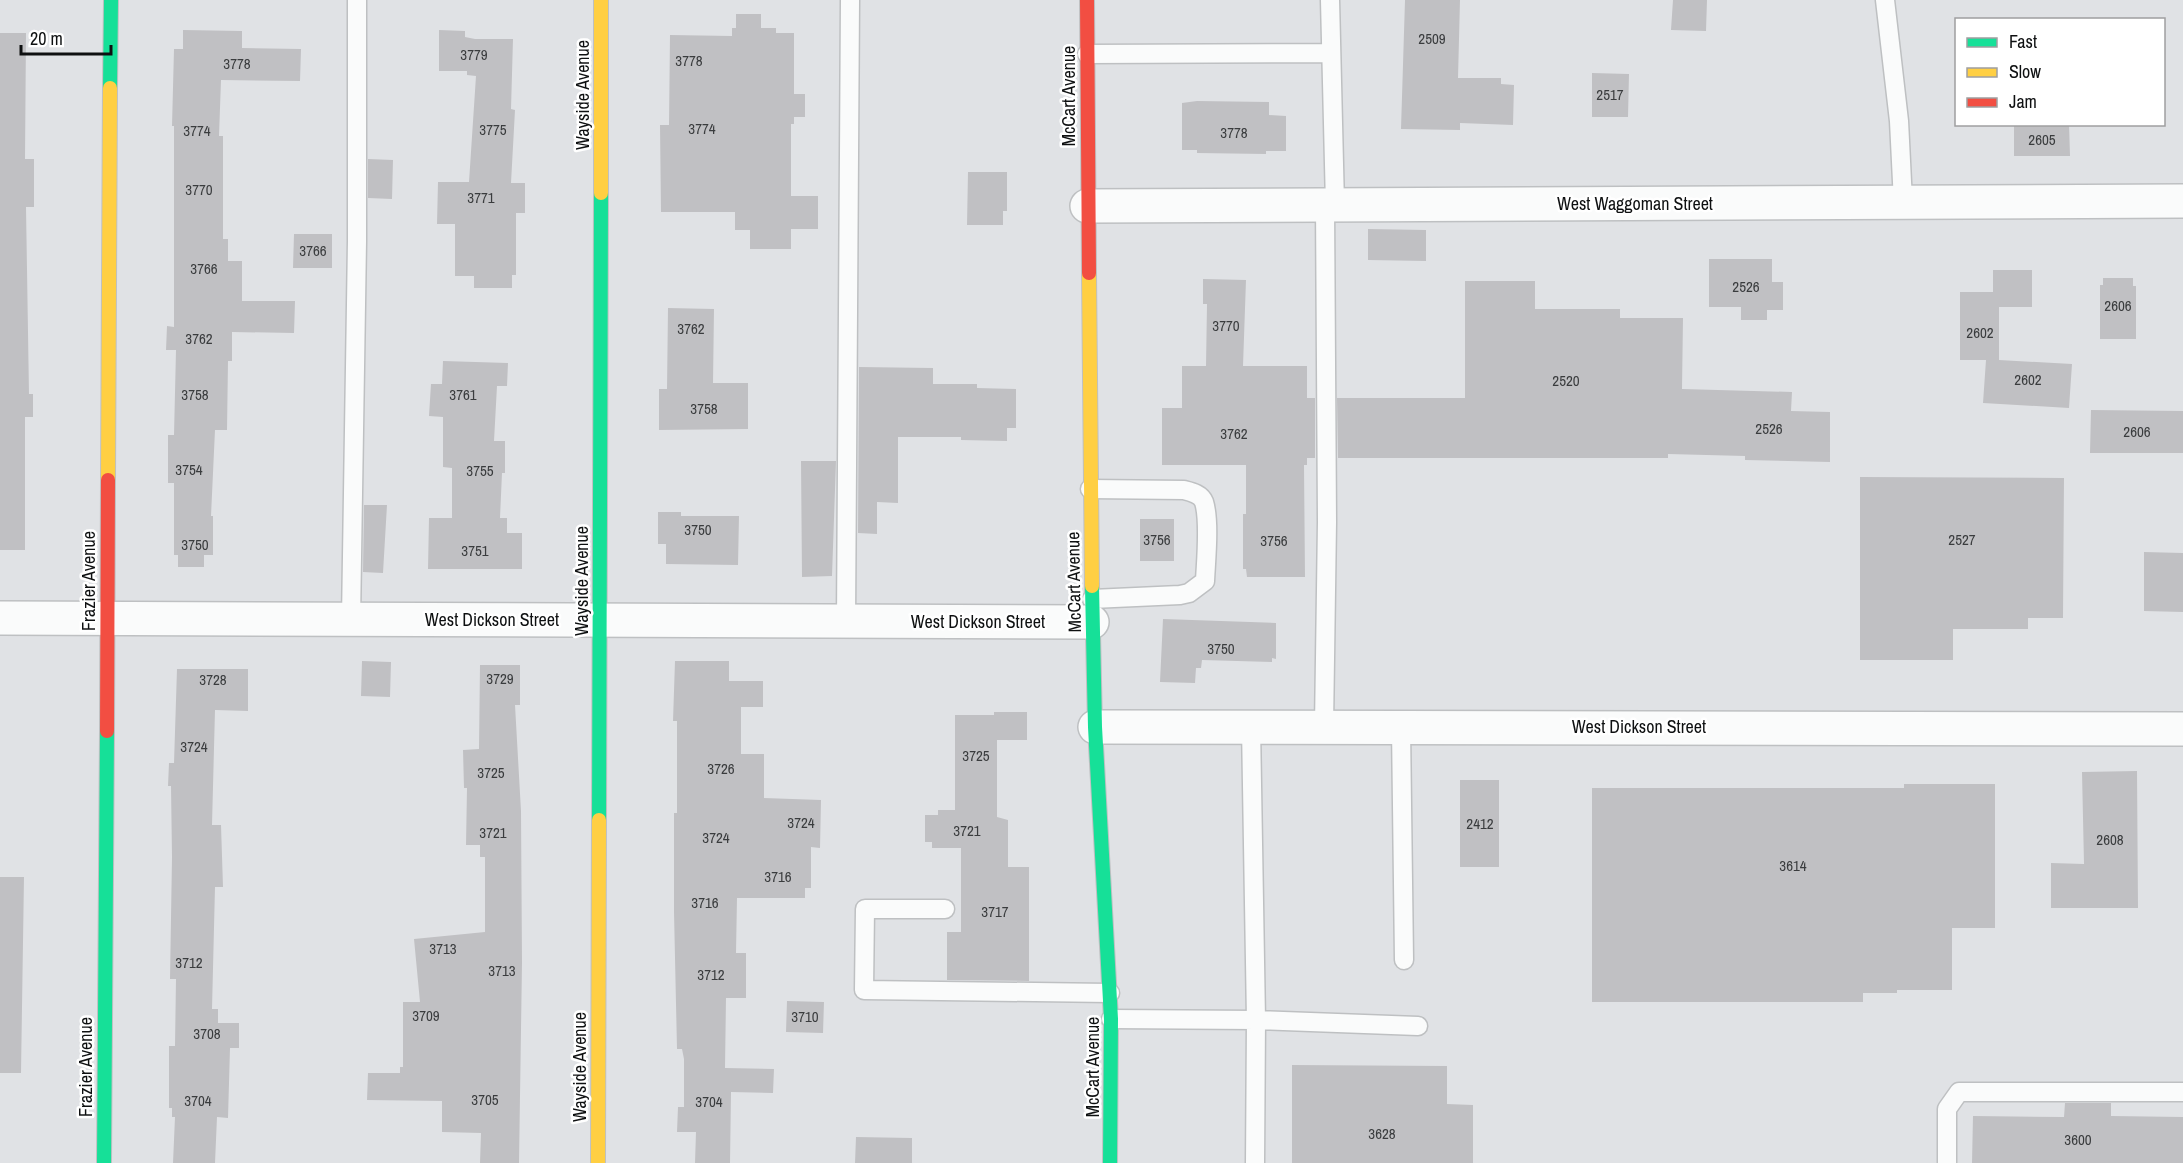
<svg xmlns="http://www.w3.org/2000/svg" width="2183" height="1163" font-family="'Archivo Narrow',sans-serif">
<rect width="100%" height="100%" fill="#e0e2e5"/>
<!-- building -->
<path fill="#c0c0c3" d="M1405,0H1460L1458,78H1501V84L1514,85L1513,125L1460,123V130L1401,129Z
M1673,0H1707L1706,31L1671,30Z
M736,14H761V28H776V33H794V94H805V117H794V124H791V196H818V229H791V249H750V230H735V212H661L660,125H669L670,35L732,36V28H736Z
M183,30L242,31V48L301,49L300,81L221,80L219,136H223V239H228V261H242V301H295L294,333L232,332V361H228L227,430H215L211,516H213V555H204V567H178V555H174V483H168V435H174L176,350H166L167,326L174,327V126H172L174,49H183Z
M439,30L465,31V37L475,39H513L511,109L515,110L511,183H525V213H516V275H512V288H474V276H455V224H437L438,182H469L476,76L467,75V71H439Z
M0,33H26L25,159H34V207H26L29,394H33V417H25V550H0Z
M1592,73L1629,74L1628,117H1592Z
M1197,101L1269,102V115L1286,116V151H1266V154L1197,153V150H1182V103Z
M2014,124H2069L2070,156H2014Z
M368,159L393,160L392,199L368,198Z
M968,172H1007V211H1003V225H967Z
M1368,229L1426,230V261L1368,260Z
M294,234H332V268H293Z
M1709,259H1772V282H1783V310H1767V320H1741V307H1709Z
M1993,270H2032V307H1999V360L2072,364L2069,408L1983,403L1986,360H1960V292H1993Z
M2103,278H2133V286H2136V339H2100V285H2103Z
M1203,279L1246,280L1243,366H1307V398H1315V458H1307V465H1304L1305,577H1247L1246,569H1243V514H1246V465H1162V408H1182V366H1206L1207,304H1203Z
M1465,281H1535V309H1620V318H1683L1682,389L1792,392L1791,411L1830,412V462L1745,460V456L1668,454V458H1338L1337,398H1465Z
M668,308L714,309L713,383H748V429L659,430V389H667Z
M443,361L508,363L507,386H497L494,441H505V473H502L500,518H507V533H522V569H428L429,518H452V468L443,467V417L429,416L431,384H442Z
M859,367L933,368V384H977V388L1016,389V428H1007V441L961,440V437H898V503L877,502V534L858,533Z
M2091,410L2183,411V453H2090Z
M801,461H836L832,576L802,577Z
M1860,477L2064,478L2063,618H2028V629H1953V660H1860Z
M364,505H387L383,573L363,572Z
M658,512H681V516H739L738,565L666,564V544H658Z
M1140,519H1174V561H1140Z
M2144,552L2183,553V612L2144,611Z
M1163,619L1276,623V659L1272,658V662L1202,660L1201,668H1196L1195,683L1160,682Z
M362,661L391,662L390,697L361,696Z
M675,661H729V681H763V707H741V754H764V798L821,800L820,848L811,847V888H805V898H737L736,953H746V998H726L725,1068L774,1069L773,1093L731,1092L730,1163H695L696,1132H677L678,1107H684V1059L682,1049H677L674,912V813H677V721H673Z
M480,665H520V705H515L521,811L522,963L519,1163H480L481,1133L442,1132V1101L367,1100L368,1073H400V1067H403V1002H420L414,939L485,932V857H480V845H466L467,788H464L463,750L479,749Z
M177,669H248V711L215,710L212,825H221L223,887H215L212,1009H218V1023H239V1048H230L228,1118L217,1117L215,1163H173L175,1117H172V1108H169V1046H175L176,979H170L172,857L171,786H168L169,763H174Z
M994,712H1027V740H997V817L1008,820V867H1029V981L947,980V932H961V848H932V842H925V815H938V810H955V715H994Z
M2137,771L2138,908H2051V863L2084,864L2082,772Z
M1460,780H1499V867H1460Z
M1904,784H1995V928H1952V990H1897V993H1863V1002H1592V788H1904Z
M0,877H24L21,1073H0Z
M787,1001L824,1002L823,1033L786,1032Z
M1292,1065L1447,1066V1104L1473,1105V1163H1292Z
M2065,1103H2111V1116L2183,1117V1163H1972L1973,1116L2064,1117Z
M856,1137L912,1138V1163H855Z"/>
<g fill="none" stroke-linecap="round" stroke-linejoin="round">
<defs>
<path id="lane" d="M1330,0L1335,205
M1885,0L1899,121L1903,202
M1087,54L1331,53
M1090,489L1184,490C1192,492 1201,494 1204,502C1210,521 1206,560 1205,581L1189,593L1180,595L1092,599
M351,620L357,241V0
M846,621L850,0
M1324,726L1327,522L1325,205
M1401,727L1404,960
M945,909H865L864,990L1110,993
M1111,1019L1256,1020L1251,726
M1255,1163L1256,1020L1418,1026
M1947,1163V1109L1959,1092H2183"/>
<path id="street" d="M1087,206L2183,201
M0,618L1092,622
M1095,727L2183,729"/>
<path id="fast" d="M110,88L111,0
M1092,586L1095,727L1111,1019L1110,1163
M599,820L601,193
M104,1163L107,731"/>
<path id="slow" d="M601,193V0
M1089,273L1092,586
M108,480L110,88
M598,1163L599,820"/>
<path id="jam" d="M1087,0L1089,273
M107,731L108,480"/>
</defs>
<!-- lane casing -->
<use href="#lane" stroke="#bec0c2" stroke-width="21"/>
<!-- street casing -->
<use href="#street" stroke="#bec0c2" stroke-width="36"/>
<!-- fast casing -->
<use href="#fast" stroke="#bec0c2" stroke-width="16"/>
<!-- slow casing -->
<use href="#slow" stroke="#bec0c2" stroke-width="16"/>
<!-- jam casing -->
<use href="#jam" stroke="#bec0c2" stroke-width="16"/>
<!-- lane -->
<use href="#lane" stroke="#fafbfb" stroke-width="18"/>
<!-- street -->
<use href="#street" stroke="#fafbfb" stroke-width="33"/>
<!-- fast -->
<use href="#fast" stroke="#16e098" stroke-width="14"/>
<!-- slow -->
<use href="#slow" stroke="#ffcf43" stroke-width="14"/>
<!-- jam -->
<use href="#jam" stroke="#f24e42" stroke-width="14"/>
</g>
<g text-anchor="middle" stroke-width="5" stroke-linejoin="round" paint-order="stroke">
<!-- number labels -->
<g font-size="15" fill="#3a3c3e">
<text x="1432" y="44">2509</text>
<text x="474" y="60">3779</text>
<text x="689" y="66">3778</text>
<text x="237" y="69">3778</text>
<text x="1610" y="100">2517</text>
<text x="702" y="134">3774</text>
<text x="493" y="135">3775</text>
<text x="197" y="136">3774</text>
<text x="1234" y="138">3778</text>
<text x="2042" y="145">2605</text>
<text x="199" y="195">3770</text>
<text x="481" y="203">3771</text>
<text x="313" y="256">3766</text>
<text x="204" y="274">3766</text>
<text x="1746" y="292">2526</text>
<text x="2118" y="311">2606</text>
<text x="1226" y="331">3770</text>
<text x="691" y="334">3762</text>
<text x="1980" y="338">2602</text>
<text x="199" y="344">3762</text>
<text x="2028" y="385">2602</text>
<text x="1566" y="386">2520</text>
<text x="195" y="400">3758</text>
<text x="463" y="400">3761</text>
<text x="704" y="414">3758</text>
<text x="1769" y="434">2526</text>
<text x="2137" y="437">2606</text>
<text x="1234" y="439">3762</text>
<text x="189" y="475">3754</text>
<text x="480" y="476">3755</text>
<text x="698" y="535">3750</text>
<text x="1157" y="545">3756</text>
<text x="1962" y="545">2527</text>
<text x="1274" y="546">3756</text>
<text x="195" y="550">3750</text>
<text x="475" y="556">3751</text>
<text x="1221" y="654">3750</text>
<text x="500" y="684">3729</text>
<text x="213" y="685">3728</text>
<text x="194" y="752">3724</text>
<text x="976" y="761">3725</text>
<text x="721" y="774">3726</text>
<text x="491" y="778">3725</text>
<text x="801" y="828">3724</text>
<text x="1480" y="829">2412</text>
<text x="967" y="836">3721</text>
<text x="493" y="838">3721</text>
<text x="716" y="843">3724</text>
<text x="2110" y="845">2608</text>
<text x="1793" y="871">3614</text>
<text x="778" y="882">3716</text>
<text x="705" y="908">3716</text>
<text x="995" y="917">3717</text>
<text x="443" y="954">3713</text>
<text x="189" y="968">3712</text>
<text x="502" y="976">3713</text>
<text x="711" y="980">3712</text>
<text x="426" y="1021">3709</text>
<text x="805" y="1022">3710</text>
<text x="207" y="1039">3708</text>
<text x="485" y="1105">3705</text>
<text x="198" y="1106">3704</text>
<text x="709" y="1107">3704</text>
<text x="1382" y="1139">3628</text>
<text x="2078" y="1145">3600</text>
</g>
<!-- street labels -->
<g font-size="18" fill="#0e1011" stroke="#fff">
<text transform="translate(583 95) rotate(-90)" y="6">Wayside Avenue</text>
<text transform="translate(1069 96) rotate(-90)" y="6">McCart Avenue</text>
<text x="1635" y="210">West Waggoman Street</text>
<text transform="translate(89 581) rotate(-90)" y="6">Frazier Avenue</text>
<text transform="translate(582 581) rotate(-90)" y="6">Wayside Avenue</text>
<text transform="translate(1074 582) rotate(-91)" y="6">McCart Avenue</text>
<text x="492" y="626">West Dickson Street</text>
<text x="978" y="628">West Dickson Street</text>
<text x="1639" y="733">West Dickson Street</text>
<text transform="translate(86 1067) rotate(-90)" y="6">Frazier Avenue</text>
<text transform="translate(580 1067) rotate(-90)" y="6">Wayside Avenue</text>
<text transform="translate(1093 1067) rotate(-90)" y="6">McCart Avenue</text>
</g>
</g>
<!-- legend -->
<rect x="1955" y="18" width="210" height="108" fill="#ffffff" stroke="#9f9fa0" stroke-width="1.5"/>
<rect x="1967" y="38" width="30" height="9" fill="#16e098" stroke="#9f9fa0" stroke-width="1.5"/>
<text x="2009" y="48" font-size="18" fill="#0e1011">Fast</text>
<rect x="1967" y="68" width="30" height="9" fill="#ffcf43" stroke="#9f9fa0" stroke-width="1.5"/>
<text x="2009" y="78" font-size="18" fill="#0e1011">Slow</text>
<rect x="1967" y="98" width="30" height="9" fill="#f24e42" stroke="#9f9fa0" stroke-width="1.5"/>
<text x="2009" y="108" font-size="18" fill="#0e1011">Jam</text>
<!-- scale -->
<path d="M21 45v9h90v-9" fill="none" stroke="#0e1011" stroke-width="3"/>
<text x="30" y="45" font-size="18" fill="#0e1011" stroke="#ffffff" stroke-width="4.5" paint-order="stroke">20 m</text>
</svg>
